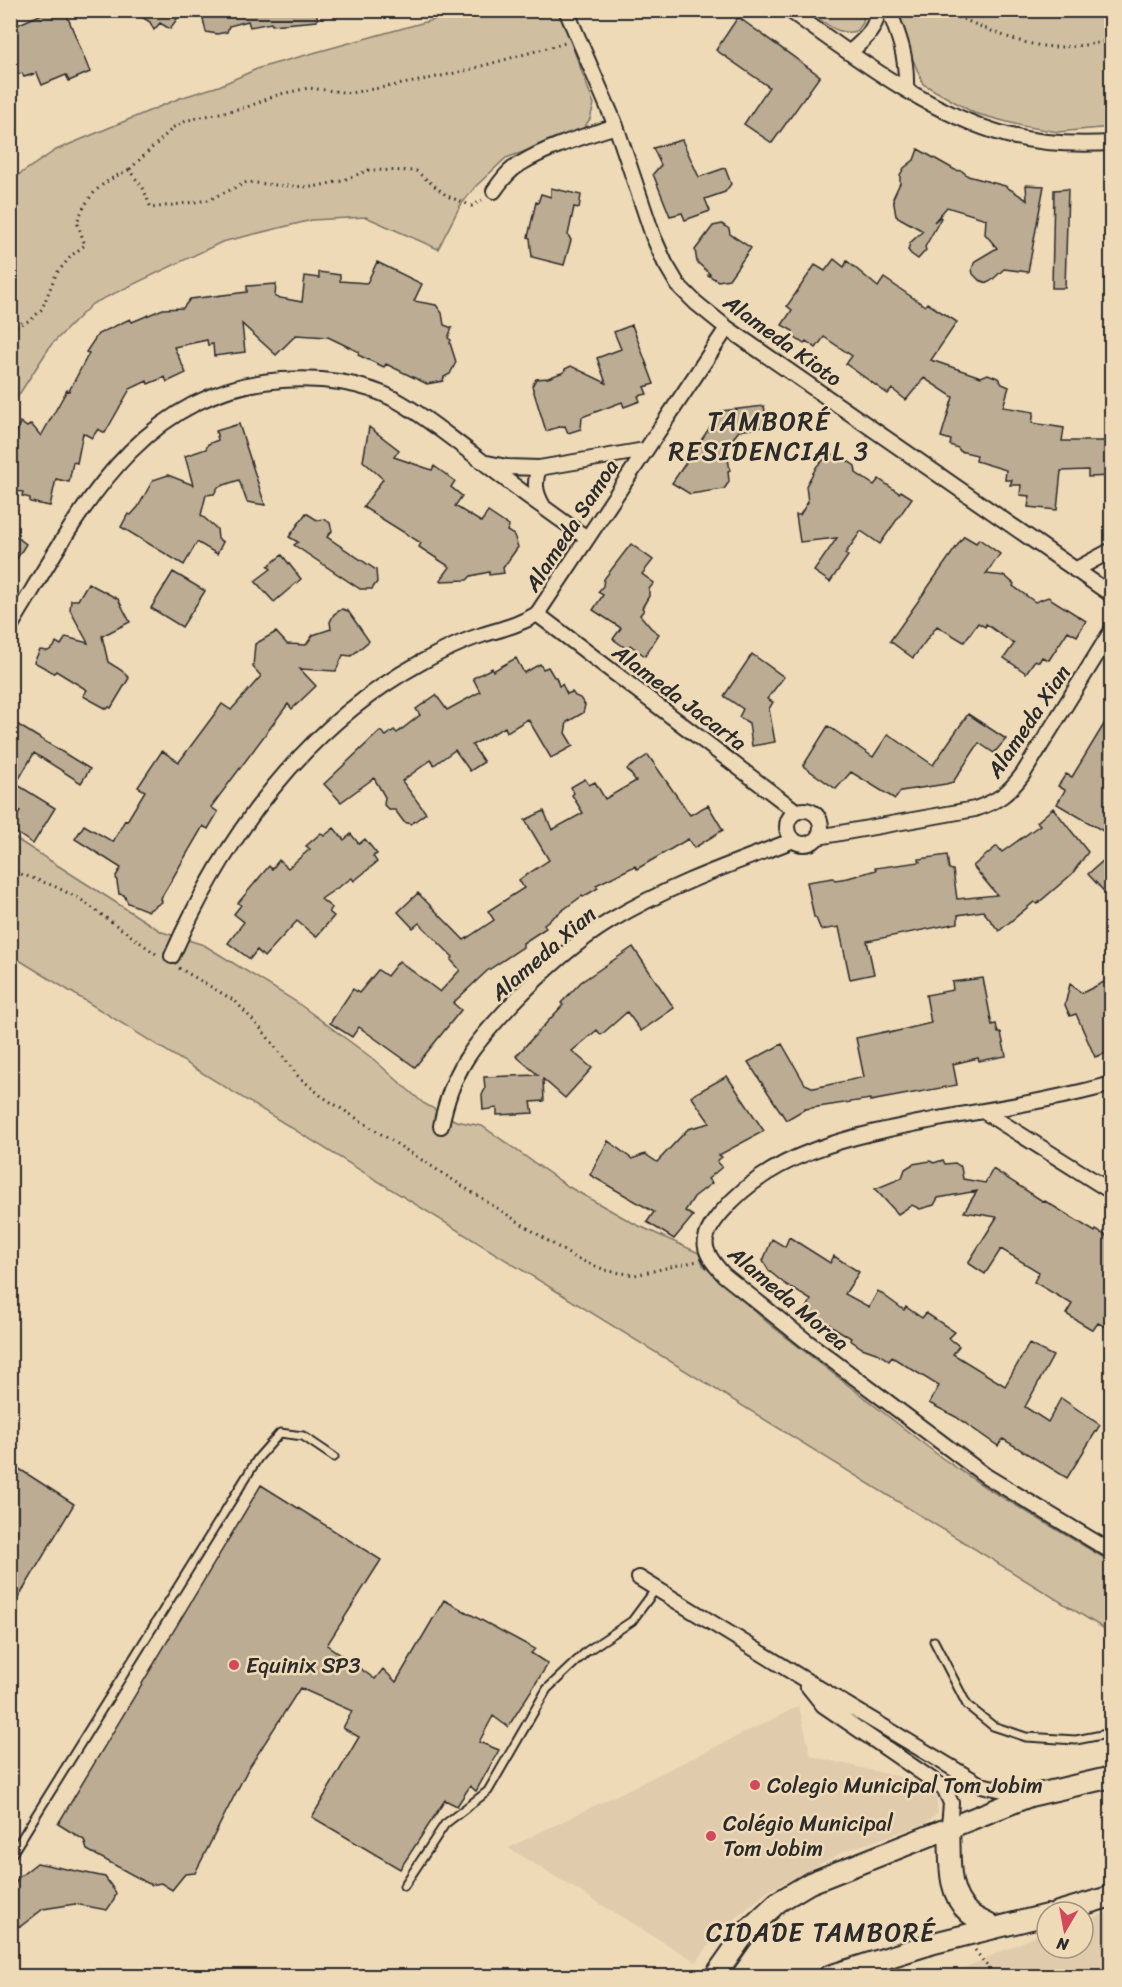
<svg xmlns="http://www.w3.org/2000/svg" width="1122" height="1987" font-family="Sriracha,sans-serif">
<rect width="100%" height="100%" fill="#efdab8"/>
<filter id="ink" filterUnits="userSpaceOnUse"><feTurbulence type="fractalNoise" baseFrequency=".0167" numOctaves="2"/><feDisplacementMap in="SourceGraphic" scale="12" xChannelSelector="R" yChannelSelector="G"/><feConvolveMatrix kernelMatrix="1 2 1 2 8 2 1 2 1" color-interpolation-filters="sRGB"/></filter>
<g filter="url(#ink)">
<!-- built -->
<path fill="#e0ccad" d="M799,1706L811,1756L917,1781L936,1795L938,1813L925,1824L845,1851L769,1891L723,1928L696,1962L508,1848Z
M1111,1912V1976H950L957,1971L1047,1931V1948H1083V1920Z"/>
<!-- green -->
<path fill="#cfbea0" stroke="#7d7466" stroke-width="1.5" d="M465,11H559L594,104L590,119L581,132L506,158L476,186L460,206L438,249L366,217L312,220L222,242L92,304L51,345L11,407V180L56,150L180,98L219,86L259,68Z
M807,11H864L863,23L858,30C839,39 823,20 807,11Z
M893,11H1111V127L1058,132L1022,126L974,113L923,84Z
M10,835L162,932L204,945L295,1001L372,1058L423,1103L456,1121L482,1126L569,1187L635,1224L699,1253L703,1265L768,1323L942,1458L985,1487L1111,1562V1633L11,955Z"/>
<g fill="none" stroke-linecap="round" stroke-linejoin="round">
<!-- stream -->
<path stroke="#756e60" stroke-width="5" d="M1105,10L1112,12"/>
</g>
<!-- building -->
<path fill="#bcac93" stroke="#2b2b2b" stroke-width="1.5" d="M51,10H55L58,16L66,13L90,72L69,81L66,75L42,85L37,73L24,77L22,73L18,74L14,62L10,63V28Z
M130,10H183L170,29L160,23L154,30L150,22Z
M201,10H317V21L272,25L271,23L250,27L248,21L229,26L227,32L217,34L206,32Z
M738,17L820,76L772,143L744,124L769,87L716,50Z
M682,140L699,177L725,168L731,184L725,192L705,199L710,211L685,220L682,213L670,216L653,174L661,165L653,148Z
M918,149L955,170L962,171L968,176L1005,186L1027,200L1026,185L1044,186L1028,272L1004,269L991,281L987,283L979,280L973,274L972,269L975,261L997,248L985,234L986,219L947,207L934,222L940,217L941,218L925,247L926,250L918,259L911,254L908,250L910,243L923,231L896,216L893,198L900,183V175L904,168L914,160Z
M551,188L581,195L579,208L574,207L568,235L571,240L564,265L532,257L530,238L528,237L536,202L538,203L541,194L551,197Z
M1068,189L1065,288H1052L1054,190Z
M722,224L729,229L730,234L751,248L729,279L718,281L708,275L710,274L697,262L695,250L713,226Z
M834,259L844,267L847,261L878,287L884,278L925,306L927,303L957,322L931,360L981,377L988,374L998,378L1002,384L1009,387L1003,407L1034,412L1032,423L1064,428L1062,441H1112V476L1088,477V470L1061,471L1057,510L1028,507L1030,496L1020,495L1021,485H1010L1012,480H1005L1006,470L976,461L977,455L960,451L958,448L950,445L951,440L941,437L953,397L924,378L906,400L892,389L888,394L846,364L852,356L824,337L816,348L806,341L804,344L791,335L793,331L782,325L792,310L787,306L815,265L825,271Z
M377,262L422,284L414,301L436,305L442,313L444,325L452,328L448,338L451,340L450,343L456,362L450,374L444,377L443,381L427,384L386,364L384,367L358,355L359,352L328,337L296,335L276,355L242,324L245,352L214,356L213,344L208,345L207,340L174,347L186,373L167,382L165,377L148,384L147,381L130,389L105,433L98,429L92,438L83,433L77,463L73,462L69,482L56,479L50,506L30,502V498L22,496L23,492L10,490L16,454L10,450V438L18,430L20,422L27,427L31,424L41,436L67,390L69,391L89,353L86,352L98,334L130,319L132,322L163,309L183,308L190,299L247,292V286L276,284L275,297L302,302L305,276L319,278V272L340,275V281L367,283Z
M632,325L654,384L644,387L647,394L638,396L640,401L624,407L622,402L582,417L581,429L568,433L565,426L562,427V426L546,431L532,386L536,379L548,378L564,372L565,369L571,366L606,383L597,358L621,349L614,332Z
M764,406L768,426L739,431L726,447L730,470L728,471L729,482L724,489L690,494L672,483L721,411Z
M239,424L265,505L247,502L239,480L218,487L214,494L206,495L201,515L217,529L218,539L223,542L217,554L197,542L184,565L121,527L128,514L131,515L138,507L153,480L168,475L193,485L185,456L206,449L208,444L218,440L216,431Z
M369,427L399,450L394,457L432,470L434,466L455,481L451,487L462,496L455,506L481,522L488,512L509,526L507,531L514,535L518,547L503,568L504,573L489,575V572L471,576L467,580L440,581L450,567L419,547L421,543L363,507L383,479L363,461Z
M830,454L842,457L855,466L856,473L874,485L879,479L899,493L901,491L912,498L880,544L861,531L845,554L848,556L830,582L814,571L837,538L800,542L796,515H800L808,502L806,486L817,466Z
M306,513L317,520L324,519L330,523L332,531L327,537L376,570L377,582L372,589H360L294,545L298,542L289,537Z
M10,532L26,544L10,570Z
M964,536L976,543L979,539L1000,554L986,574L1005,576L1014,584L1013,586L1035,602L1048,597L1086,621L1077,636L1068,631L1049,660L1042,657L1039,662L1035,660L1026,673L1004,658L1014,644L986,624L985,627L978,623L964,642L937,626L913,658L890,641Z
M631,544L653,560L642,574L654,583L649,589V596L642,608L644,610L640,615L651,628L659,634L645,656L630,645L627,649L613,639L621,628L593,610L603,595L598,592L603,586L604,579Z
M282,555L301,579L274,602L255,581L271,569L268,566Z
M173,572L205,591L182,627L151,608Z
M88,583L118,599L130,622L102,636L108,662L121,670L129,678L111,708L109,707L107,709L83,696L87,690L56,671L54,673L34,662L40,650L48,651L54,647L56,642L61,645L66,637L88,643L70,610L71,600H78Z
M342,609L348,611L369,641L351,656L343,655L336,671L300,669L316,686L292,709L288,704L211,807L218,812L208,829L203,826L161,898L162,902L148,911L128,903L124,895L119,894L116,876L121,868L75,839L84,825L113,842L125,820L127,821L145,791L138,787L162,751L179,762L222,704L231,710L261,676L253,667L255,644L276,632L287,644L306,645L313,635L331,629L330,622L334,614Z
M752,654L784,677L767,699L773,702L769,709L775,742L752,746L749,723L739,717L743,709L724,696Z
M516,658L524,673L540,664L543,669L548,667L554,677H556L559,686L562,684L567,694L572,692L575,696L580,698L585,705L583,713L567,722L565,733L573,746L551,758L528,719L507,732L505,727L472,745L484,762L470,771L455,750L434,765L431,760L402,781L426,813L411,824L404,822L395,810H389L384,805L385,797L374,778L341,802L324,784L380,731L386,736L394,730L397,733L420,715L416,709L436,695L447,710L480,692L473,678L492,668L493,671Z
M1112,711V808L1108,816L1111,819L1103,831L1057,804L1065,790L1058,786L1066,774L1072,777Z
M968,714L1006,739L994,753L979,743L953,782L946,784L901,791L895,799L851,772L836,789L803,766L828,726L873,757L888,734L933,765Z
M10,720L90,769L81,783L34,753L16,784L55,808L33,844L11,829L20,811L10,805Z
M648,755L690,815L708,805L723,830L694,848L688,839L637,869L635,866L596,885L598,888L583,897L582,896L544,924L546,928L523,943V947L487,971L453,1003L461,1010L415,1067L359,1027L352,1037L330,1023L353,989L359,993L378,970L387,976L399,961L440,992L460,970L451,960L453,957L419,923L413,928L398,912L418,893L464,940L494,920L488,911L524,888L519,880L549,860L525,820L544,811L552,830L583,813L572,795L574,793L571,787L585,779L589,785L595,782L605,799L636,781L627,769Z
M1053,808L1088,852L1072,874L1037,904L1034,902L999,931L983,911L958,915V923L867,941L874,974L850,979L839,927L821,930L816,918L814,917L807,882L833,878L835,880L848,878L876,870L875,868L920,862L919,859L947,855L949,869L953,870L957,899L997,895L973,866L997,846L1002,852L1040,825L1037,822Z
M334,828L344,840L351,834L359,844L365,839L377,854L373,856L377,862L354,881L352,878L321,899L332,908L329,912L334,916L316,937L297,921L264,957L257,950L250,959L228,943L244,922L234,914L241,905L238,903L269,866L272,869L279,860L288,868L310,849L306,846L321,833L324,836Z
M1112,853V900L1088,874Z
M633,947L674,1008L641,1031L627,1012L601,1035L597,1030L572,1051L592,1068L565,1098L543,1079L544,1101L531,1102L533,1113L497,1115V1108L483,1110L482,1095L485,1089L484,1077L538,1075L516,1056L563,1005L561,1003L581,982Z
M983,978L992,1025L996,1024L998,1033H1001L1006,1056L979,1061L978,1058L953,1064L957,1085L870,1101V1099L805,1109L786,1120L748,1062L782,1044L805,1084L814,1088L864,1077L856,1038L889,1031V1033L931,1023L926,995L953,990L952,982Z
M1112,978V1051L1095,1057L1076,1014L1070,1016L1065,1005L1070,984L1082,993Z
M727,1076L764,1131L719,1155L722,1157L717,1161L722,1167L708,1179L712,1183L694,1197L685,1211L693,1216L674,1239L647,1222L654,1212L590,1175L608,1141L632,1159L645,1154L657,1162L688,1129L710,1123L691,1096Z
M943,1160L945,1164L955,1163L961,1167L963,1179L985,1183L993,1169L1044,1202L1045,1201L1095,1232L1096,1230L1112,1239V1330L1098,1323L1093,1330L1066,1314L1072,1304L1034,1282L1039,1272L1001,1249L985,1274L968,1263L997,1217L964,1212L977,1191L938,1198L934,1205L920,1209L912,1205L898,1214L875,1189L902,1178L905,1169L913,1164L930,1161L934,1163Z
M789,1237L830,1263L834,1256L859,1272L845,1294L869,1307L878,1291L904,1310L906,1307L922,1318L926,1313L955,1332L949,1338L959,1346L953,1354L1005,1386L1029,1344L1053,1356L1025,1407L1048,1422L1061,1398L1100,1425L1067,1478L1003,1439L998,1446L956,1417L929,1403L939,1386L892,1357L889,1361L879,1354L862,1348L850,1340L851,1338L806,1310L811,1300L785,1284L769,1271L763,1261L772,1239L785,1247Z
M10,1463L74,1504L10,1612Z
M261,1485L381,1560L327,1645L375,1679L383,1669L396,1682L444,1600L535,1649L531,1653L548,1664L508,1727L493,1716L479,1742L499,1750L476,1791L470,1786L457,1806L445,1800L400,1869L312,1817L359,1737L343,1728L352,1711L300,1688L248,1769L195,1873L185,1874L172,1890L161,1883L151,1885L87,1850L84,1840L58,1824Z
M37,1863L105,1877L116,1893L114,1900L107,1910L75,1904L43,1909L21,1926L10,1928V1896L18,1878Z"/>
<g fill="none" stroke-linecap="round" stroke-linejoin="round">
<defs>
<path id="lane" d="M934,1641L967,1705L993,1726L1026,1737L1076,1740L1112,1733
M10,1857L258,1458L280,1433L303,1436L334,1457
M404,1886L445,1824L488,1791L547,1689L587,1651L632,1621L655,1590"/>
<path id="street" d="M566,10L616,126L653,236L665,263L678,285L696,303L727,328L1112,595
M789,10C855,57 928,113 1007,135C1041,144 1076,145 1112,143
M889,10C900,39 907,57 906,88
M850,52C864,40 876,30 878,10
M494,191C501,181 509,170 520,164C547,147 585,136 616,126
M487,463L507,467L539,468L645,450
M539,468C534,483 535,492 543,506
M1075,570L1112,550
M537,614L797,812
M10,627C77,518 136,390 282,380C320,377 362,382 396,400C424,415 449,437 474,455C511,484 549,512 587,538
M787 827a17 17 0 1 1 34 0a17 17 0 1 1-34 0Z
M818,837L975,809C998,801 1008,794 1023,774L1112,630
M172,956C225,837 304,727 420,663C440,652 460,642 482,635C501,629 519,625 537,614L727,328
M1112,1084C1055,1100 992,1109 933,1120C858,1135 773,1150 721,1213C698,1240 702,1251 724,1275L805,1340L986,1476L1112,1552
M983,1111L1112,1192
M441,1126C452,1070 472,1047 510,1006C539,975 574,943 610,921C668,886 731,864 794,840
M639,1578L802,1678L981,1785L1030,1796
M807,1685L823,1705L944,1788L951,1803L949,1827"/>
<path id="secondary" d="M949,1827C951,1856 945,1892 969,1913C976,1919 987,1923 995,1928
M1058,1912L1112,1896
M715,1976L746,1932L778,1902L810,1883L1030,1796L1112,1777
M829,1976L934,1943L1047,1915"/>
</defs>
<!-- lane casing -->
<use href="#lane" stroke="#2b2b2b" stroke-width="11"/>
<!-- street casing -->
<use href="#street" stroke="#2b2b2b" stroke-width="18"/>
<!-- secondary casing -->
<use href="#secondary" stroke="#2b2b2b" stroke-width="24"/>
<!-- path -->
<path stroke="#2b2b2b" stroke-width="3" stroke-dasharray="1.5 4.5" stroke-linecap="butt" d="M941,10C978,24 1016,46 1056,47C1075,47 1093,44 1112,40
M130,169L174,127L188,120L247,107L280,94L309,88L350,93L414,82L464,71L565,43
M10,328L31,320L42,309L56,274L72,255L85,245L77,222C89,193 101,182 129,170L143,188L151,208L209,200L247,182L285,186L313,187L341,181L369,170L416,171L447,196L472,206L482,200
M10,870L54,886L80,899L156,954
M179,968L235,1001L262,1030L298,1076L320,1095L575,1258L608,1271L635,1275L697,1261
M975,1950L987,1966L991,1976"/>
<!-- lane -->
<use href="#lane" stroke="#efdab8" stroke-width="7"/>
<!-- street -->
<use href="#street" stroke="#efdab8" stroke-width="14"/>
<!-- secondary -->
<use href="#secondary" stroke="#efdab8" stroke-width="20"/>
</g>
</g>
<!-- markers -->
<g fill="#d1495b" stroke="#efdab8" stroke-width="2">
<circle cx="234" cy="1665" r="6"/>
<circle cx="755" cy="1785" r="6"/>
<circle cx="711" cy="1836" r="6"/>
</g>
<g text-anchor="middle" stroke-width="5" stroke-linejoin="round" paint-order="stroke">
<!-- street labels -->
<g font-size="22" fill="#2b2b2b" stroke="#efdab8">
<text transform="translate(783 340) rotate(36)" y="8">Alameda Kioto</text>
<text transform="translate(571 525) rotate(-57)" y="8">Alameda Samoa</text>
<text transform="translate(680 697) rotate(37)" y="8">Alameda Jacarta</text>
<text transform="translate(1028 721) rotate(-56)" y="8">Alameda Xian</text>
<text transform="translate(543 953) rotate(-41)" y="8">Alameda Xian</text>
<text transform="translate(789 1298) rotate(40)" y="8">Alameda Morea</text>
</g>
<!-- poi labels -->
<g font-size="22" fill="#2b2b2b" stroke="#efdab8" text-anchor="start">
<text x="246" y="1673">Equinix SP3</text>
<text x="767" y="1793">Colegio Municipal Tom Jobim</text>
<text x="723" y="1831">Colégio Municipal<tspan x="723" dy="25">Tom Jobim</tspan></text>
</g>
<!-- quarter labels -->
<g font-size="26" letter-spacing="1.5" fill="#2b2b2b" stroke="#efdab8">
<text x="769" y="430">TAMBORÉ<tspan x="769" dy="30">RESIDENCIAL 3</tspan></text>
<text x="821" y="1941">CIDADE TAMBORÉ</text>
</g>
</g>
<!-- margin -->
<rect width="1122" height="1987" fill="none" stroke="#efdab8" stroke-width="36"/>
<rect x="18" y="18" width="1086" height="1951" fill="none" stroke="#2b2b2b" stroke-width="2" filter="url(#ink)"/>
<!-- north arrow -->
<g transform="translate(1065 1930) rotate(190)"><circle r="28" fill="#efdab8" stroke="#a19480" stroke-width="1.5"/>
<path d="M0-4.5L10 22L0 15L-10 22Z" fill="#d1495b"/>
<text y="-9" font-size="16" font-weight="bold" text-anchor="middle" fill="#2b2b2b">N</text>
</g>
</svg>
